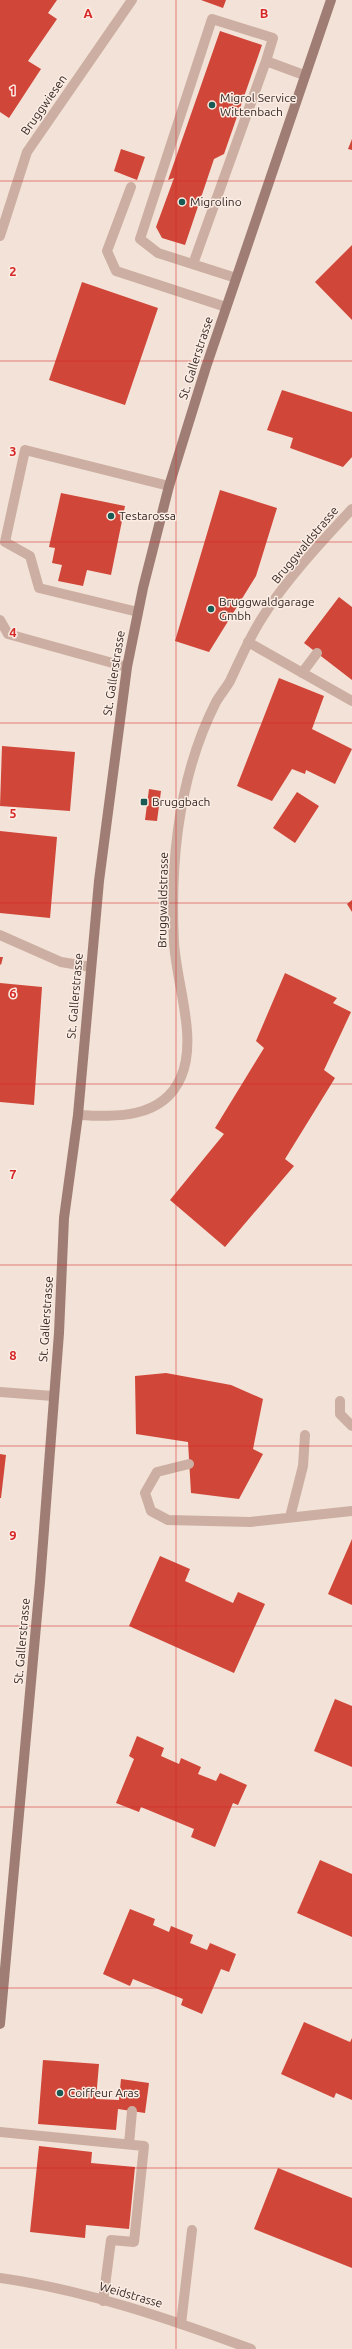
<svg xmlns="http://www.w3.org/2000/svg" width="352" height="2349" font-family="Ubuntu,sans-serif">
<rect width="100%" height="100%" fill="#f3e2d7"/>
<!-- building -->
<path fill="#d04638" d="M0,0H57L48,13L57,19L28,61L41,69L9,118L0,112Z
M201,0H226L223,8Z
M220,31L262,45L224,154L214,159L185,245L162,238L156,227L174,178L168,180Z
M352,139V150L348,149Z
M121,149L145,157L137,180L114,171Z
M352,245V320L315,282Z
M82,282L158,308L125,405L49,380Z
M282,390L352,412V457L343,467L290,448L293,438L267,430Z
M220,490L277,508L256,576L209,652L175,641Z
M61,493L125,506L111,575L87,570L83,586L58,581L62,565L52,563L55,548L49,547Z
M339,597L352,607V680L304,643Z
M279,678L324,696L312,729L352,749L335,784L306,770L305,774L292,769L272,801L237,786Z
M2,746L75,752L70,811L0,806Z
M149,789L161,791L157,821L145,820Z
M297,792L319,806L295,843L273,828Z
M0,831L57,837L50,918L0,913Z
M352,900V912L347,904Z
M0,957H3L1,965L0,964Z
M285,973L337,998L333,1003L351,1012L324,1070L335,1078L285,1159L294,1166L225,1247L170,1200L224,1134L215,1128L264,1048L256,1041Z
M0,983L42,987L34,1105L0,1102Z
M166,1373L231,1385L263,1399L253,1449L263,1454L239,1499L191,1493L188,1442L136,1434L135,1376Z
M0,1454L6,1455L1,1498H0Z
M352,1539V1605L328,1594Z
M160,1556L190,1569L185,1581L233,1603L238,1592L265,1604L234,1673L129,1626Z
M335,1699L352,1706V1767L314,1751Z
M137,1736L164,1748L161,1756L179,1764L181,1758L201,1767L198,1774L216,1781L220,1773L247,1785L238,1805L233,1803L215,1847L191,1837L194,1829L141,1807L139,1812L116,1803L134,1759L129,1756Z
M320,1860L352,1874V1937L297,1913Z
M130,1909L155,1919L153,1925L169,1932L171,1926L193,1935L190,1943L207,1950L210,1943L236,1954L229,1972L221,1969L202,2014L181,2005L183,1999L133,1979L130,1986L103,1974Z
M304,2022L350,2042L352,2038V2100L336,2093L334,2098L281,2074Z
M43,2060L99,2064L96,2099L119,2100L121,2079L149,2083L145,2113L118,2109L116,2130L38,2124Z
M39,2146L92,2152L91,2163L135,2167L129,2229L86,2225L85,2238L30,2232Z
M278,2168L352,2198V2268L254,2229Z"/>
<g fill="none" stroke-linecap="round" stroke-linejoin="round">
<!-- service -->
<path stroke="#ccafa2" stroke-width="10" d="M131,187L107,251L116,271L226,307
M193,264L266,61
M236,278L158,253L140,239L212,19L273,38L266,61L304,75
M138,612L39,588L30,556L5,542L25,450L169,486
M248,642L352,701
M302,673L317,653
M0,935L61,962L91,967
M0,1392L53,1396
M340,1401V1414L352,1426
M189,1464L157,1472L145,1493L151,1511L168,1520L250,1522L352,1511
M290,1517L303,1466L305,1435
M0,2132L144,2146L134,2242L111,2240L103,2301
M129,2144L132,2111
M181,2324L192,2230"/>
<!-- minor -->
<path stroke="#ccafa2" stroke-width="10" d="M0,236L27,152L132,0
M0,620L8,634L127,667
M78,1115C116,1117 163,1119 181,1077C198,1038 176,983 174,942C170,862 179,775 216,702C220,695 226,688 230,681C240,660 249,638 262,618C285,581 322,541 352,509
M0,2278C86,2290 170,2319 251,2349"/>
<!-- secondary -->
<path stroke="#a07d74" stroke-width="10" d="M0,2024L40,1582L59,1333L64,1218L78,1115L99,881L127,667L143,588L169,486L206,367L331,0"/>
</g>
<!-- grid -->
<path fill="none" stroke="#d62828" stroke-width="1" stroke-opacity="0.55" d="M176,0V2349M0,181H352M0,361H352M0,542H352M0,723H352M0,903H352M0,1084H352M0,1265H352M0,1446H352M0,1626H352M0,1807H352M0,1988H352M0,2168H352"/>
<!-- markers -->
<g fill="#185b55" stroke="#fbede4" stroke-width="1.5">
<circle cx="212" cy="105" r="4"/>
<circle cx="182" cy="202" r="4"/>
<circle cx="111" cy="516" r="4"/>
<circle cx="211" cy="609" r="4"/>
<rect x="140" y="798" width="8" height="8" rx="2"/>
<circle cx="60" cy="2093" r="4"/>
</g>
<g text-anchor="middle" stroke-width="3" stroke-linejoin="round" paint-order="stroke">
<!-- poi labels -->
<g font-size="12" fill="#362825" stroke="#fbede4" text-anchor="start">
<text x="220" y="102">Migrol Service<tspan x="220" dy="14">Wittenbach</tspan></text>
<text x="190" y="206">Migrolino</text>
<text x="119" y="520">Testarossa</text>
<text x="219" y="606">Bruggwaldgarage<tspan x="219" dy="14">Gmbh</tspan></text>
<text x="152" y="806">Bruggbach</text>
<text x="68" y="2097">Coiffeur Aras</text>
</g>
<!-- street labels -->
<g font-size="12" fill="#362825" stroke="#fbede4">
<text transform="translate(44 105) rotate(-55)" y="4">Bruggwiesen</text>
<text transform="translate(196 358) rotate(-72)" y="4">St. Gallerstrasse</text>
<text transform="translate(305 545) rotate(-50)" y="4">Bruggwaldstrasse</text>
<text transform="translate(114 673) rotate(-81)" y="4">St. Gallerstrasse</text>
<text transform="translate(163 900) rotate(-89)" y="4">Bruggwaldstrasse</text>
<text transform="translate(75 996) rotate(-85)" y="4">St. Gallerstrasse</text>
<text transform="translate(46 1319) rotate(-86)" y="4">St. Gallerstrasse</text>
<text transform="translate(22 1641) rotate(-85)" y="4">St. Gallerstrasse</text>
<text transform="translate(131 2295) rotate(16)" y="4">Weidstrasse</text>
</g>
</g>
<g font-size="13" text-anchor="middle" font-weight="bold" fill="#d62828" stroke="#fbede4" stroke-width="3" stroke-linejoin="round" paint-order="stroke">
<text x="88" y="18">A</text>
<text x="264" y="18">B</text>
<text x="13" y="95">1</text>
<text x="13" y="276">2</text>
<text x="13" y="456">3</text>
<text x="13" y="637">4</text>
<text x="13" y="818">5</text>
<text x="13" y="998">6</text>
<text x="13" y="1179">7</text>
<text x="13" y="1360">8</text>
<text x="13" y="1540">9</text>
</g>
</svg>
